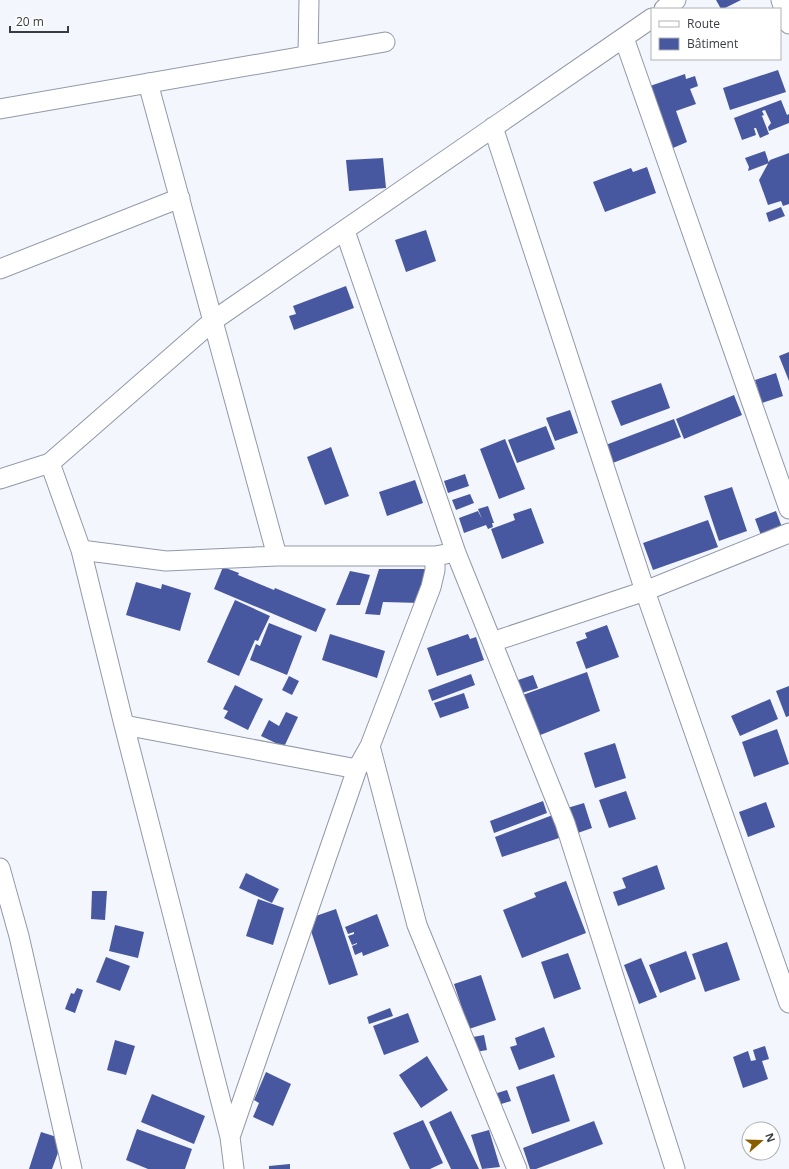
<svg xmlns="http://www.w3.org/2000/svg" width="789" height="1169" font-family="'Open Sans',sans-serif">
<rect width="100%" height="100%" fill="#f3f6fd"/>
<!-- building -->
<path fill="#4858a0" d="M716,0H741L723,9H721Z
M778,70L786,92L730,110L723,88Z
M685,74L686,79L695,76L698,86L690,89L696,104L676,111L687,142L673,148L650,86Z
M781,100L787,115L789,114V123L769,131L768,127L771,123L765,110L762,111L764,115L759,117L762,116L769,134L760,138L756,128H754L756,135L742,140L734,118Z
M765,151L769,163L748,171L749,167L745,158Z
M789,153V204L783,206L781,201L768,205L759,180L770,160Z
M383,158L386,188L349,191L346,160Z
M647,167L656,193L605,212L593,182L631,168L633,172Z
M781,207L785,216L769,222L766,213Z
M426,230L436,261L406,272L395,240Z
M346,286L354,308L294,330L289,316L296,314L293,306Z
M789,352V381L779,356Z
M776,373L783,396L762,403L755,380Z
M661,383L670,408L621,426L611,401Z
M734,395L742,415L684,439L676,419Z
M570,410L578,433L555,441L546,418Z
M674,419L681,437L610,464L603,446Z
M546,426L555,449L517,463L508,440Z
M505,439L525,489L499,499L480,449Z
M331,447L349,496L325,505L307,457Z
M465,474L469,486L448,493L444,481Z
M415,480L423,503L387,516L379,492Z
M732,487L747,531L719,541L704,496Z
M470,494L474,503L456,510L452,500Z
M488,506L494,523H492L493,527L488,529L486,525L464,533L459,518L478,511L482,519L478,509Z
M531,508L544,543L502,559L491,529L515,520L513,514Z
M776,511L783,530L762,538L755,519Z
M708,520L718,547L653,570L643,543Z
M223,567L239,573L238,575L274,590L275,588L326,609L316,632L214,589Z
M379,569H432L421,603L383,602L380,615L365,614Z
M350,571L370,575L360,605H336Z
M136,582L161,589L162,584L191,593L180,631L126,615Z
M235,600L270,616L258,641L255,640L239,676L207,662Z
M269,623L302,636L287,675L250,660L256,644L260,646Z
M607,625L619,657L586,669L576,642L587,638L585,633Z
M330,634L385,651L377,678L322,660Z
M468,634L470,639L476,637L484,660L437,676L427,648Z
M587,672L600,711L533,738L517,697Z
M471,674L475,685L432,701L428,690Z
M533,675L538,688L522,693L518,680Z
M289,676L299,681L292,695L282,690Z
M235,685L263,699L248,730L224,718L228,711L223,709Z
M789,686V716L786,717L776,691Z
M464,693L469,708L440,718L434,703Z
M770,699L778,719L740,736L731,716Z
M286,712L298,717L284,747L261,736L269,720L279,726Z
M777,729L789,764L754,777L742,742Z
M615,743L626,778L595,788L584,753Z
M626,791L636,819L609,828L599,800Z
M543,801L547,813L494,833L490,821Z
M766,802L775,827L748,837L739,812Z
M584,803L592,828L572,835L564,809Z
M558,813L565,836L502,857L495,837Z
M657,865L665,889L618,906L613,892L626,888L622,878Z
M246,873L279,889L272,903L239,888Z
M566,881L586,933L522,958L503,910L536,897L534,893Z
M92,891H107L105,920L91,919Z
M258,899L284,908L273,945L246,936Z
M336,909L358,975L329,985L307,919Z
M377,914L389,946L363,956L362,952L355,955L352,946L357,944V943L352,945L348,936L354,934V932L348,934L345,927Z
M115,925L144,932L138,958L109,951Z
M727,942L740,980L705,992L692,954Z
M686,951L696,979L660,993L649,965Z
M568,953L581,989L554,999L541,962Z
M106,957L130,966L120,991L96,982Z
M641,958L657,997L639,1004L624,965Z
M481,975L496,1020L469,1029L454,984Z
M77,988L83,990L75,1013L65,1009L71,993L74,994Z
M390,1008L393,1016L369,1024L367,1017Z
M408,1013L419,1042L384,1055L373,1026Z
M544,1027L555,1057L519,1070L510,1047L517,1045L515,1038Z
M484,1035L487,1050L476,1052L473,1037Z
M115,1040L135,1046L126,1075L107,1070Z
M765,1046L769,1059L762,1061L768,1079L743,1088L733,1057L748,1051L751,1061L756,1060L753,1050Z
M427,1056L448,1090L421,1108L399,1075Z
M266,1072L291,1084L273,1126L253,1117L259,1103L254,1100Z
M554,1074L570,1121L532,1134L516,1087Z
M507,1090L511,1101L498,1105L494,1094Z
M152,1094L205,1116L194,1144L141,1122Z
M451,1111L479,1169H451L429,1122Z
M423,1120L443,1163L430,1169H410L393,1133Z
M594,1121L603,1144L536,1169H530L523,1148Z
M137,1129L192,1149L185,1169H148L126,1160Z
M489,1130L500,1167L482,1169L471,1135Z
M41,1132L63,1139L52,1169H29Z
M290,1164V1169H269V1166Z"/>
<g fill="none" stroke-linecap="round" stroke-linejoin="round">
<defs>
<path id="minor" d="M781,0L789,24
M664,9L676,0
M624,38L789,509
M308,55L309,0
M148,83L277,556
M0,109L385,42
M493,127L645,591L789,1003
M345,231L456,553L565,823L675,1169
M0,269L180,198
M50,463L81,550L124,725L230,1137L234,1169
M0,479L50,463L214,320L652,18
M81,550L166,561L277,556H435L446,554
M492,642L645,591L789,533
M124,725L357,769
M370,746L417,925L517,1169
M0,868L19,936L72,1169
M230,1137L357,769L370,746L431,587L435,570V556"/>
</defs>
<!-- minor casing -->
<use href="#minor" stroke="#9298a9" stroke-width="21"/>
<!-- minor -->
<use href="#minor" stroke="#fff" stroke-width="19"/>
</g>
<!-- legend -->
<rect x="651" y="8" width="130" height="52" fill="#ffffff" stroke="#b0b1b4"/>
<rect x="659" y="21" width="20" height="6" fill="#ffffff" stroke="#b0b1b4"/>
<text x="687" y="28" font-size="12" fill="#393c43">Route</text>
<rect x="659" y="38" width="20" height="12" fill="#4858a0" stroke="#b0b1b4"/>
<text x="687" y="48" font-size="12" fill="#393c43">Bâtiment</text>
<!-- north arrow -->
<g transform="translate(761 1141) rotate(70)"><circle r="19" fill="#ffffff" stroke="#b0b1b4"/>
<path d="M0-3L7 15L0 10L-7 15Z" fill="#8a5d00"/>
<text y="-6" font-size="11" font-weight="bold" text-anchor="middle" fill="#393c43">N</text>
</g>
<!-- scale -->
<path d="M10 26v6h58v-6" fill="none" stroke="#393c43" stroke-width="2"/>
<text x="16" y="26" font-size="12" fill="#393c43" stroke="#ffffff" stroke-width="3" paint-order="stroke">20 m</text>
</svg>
